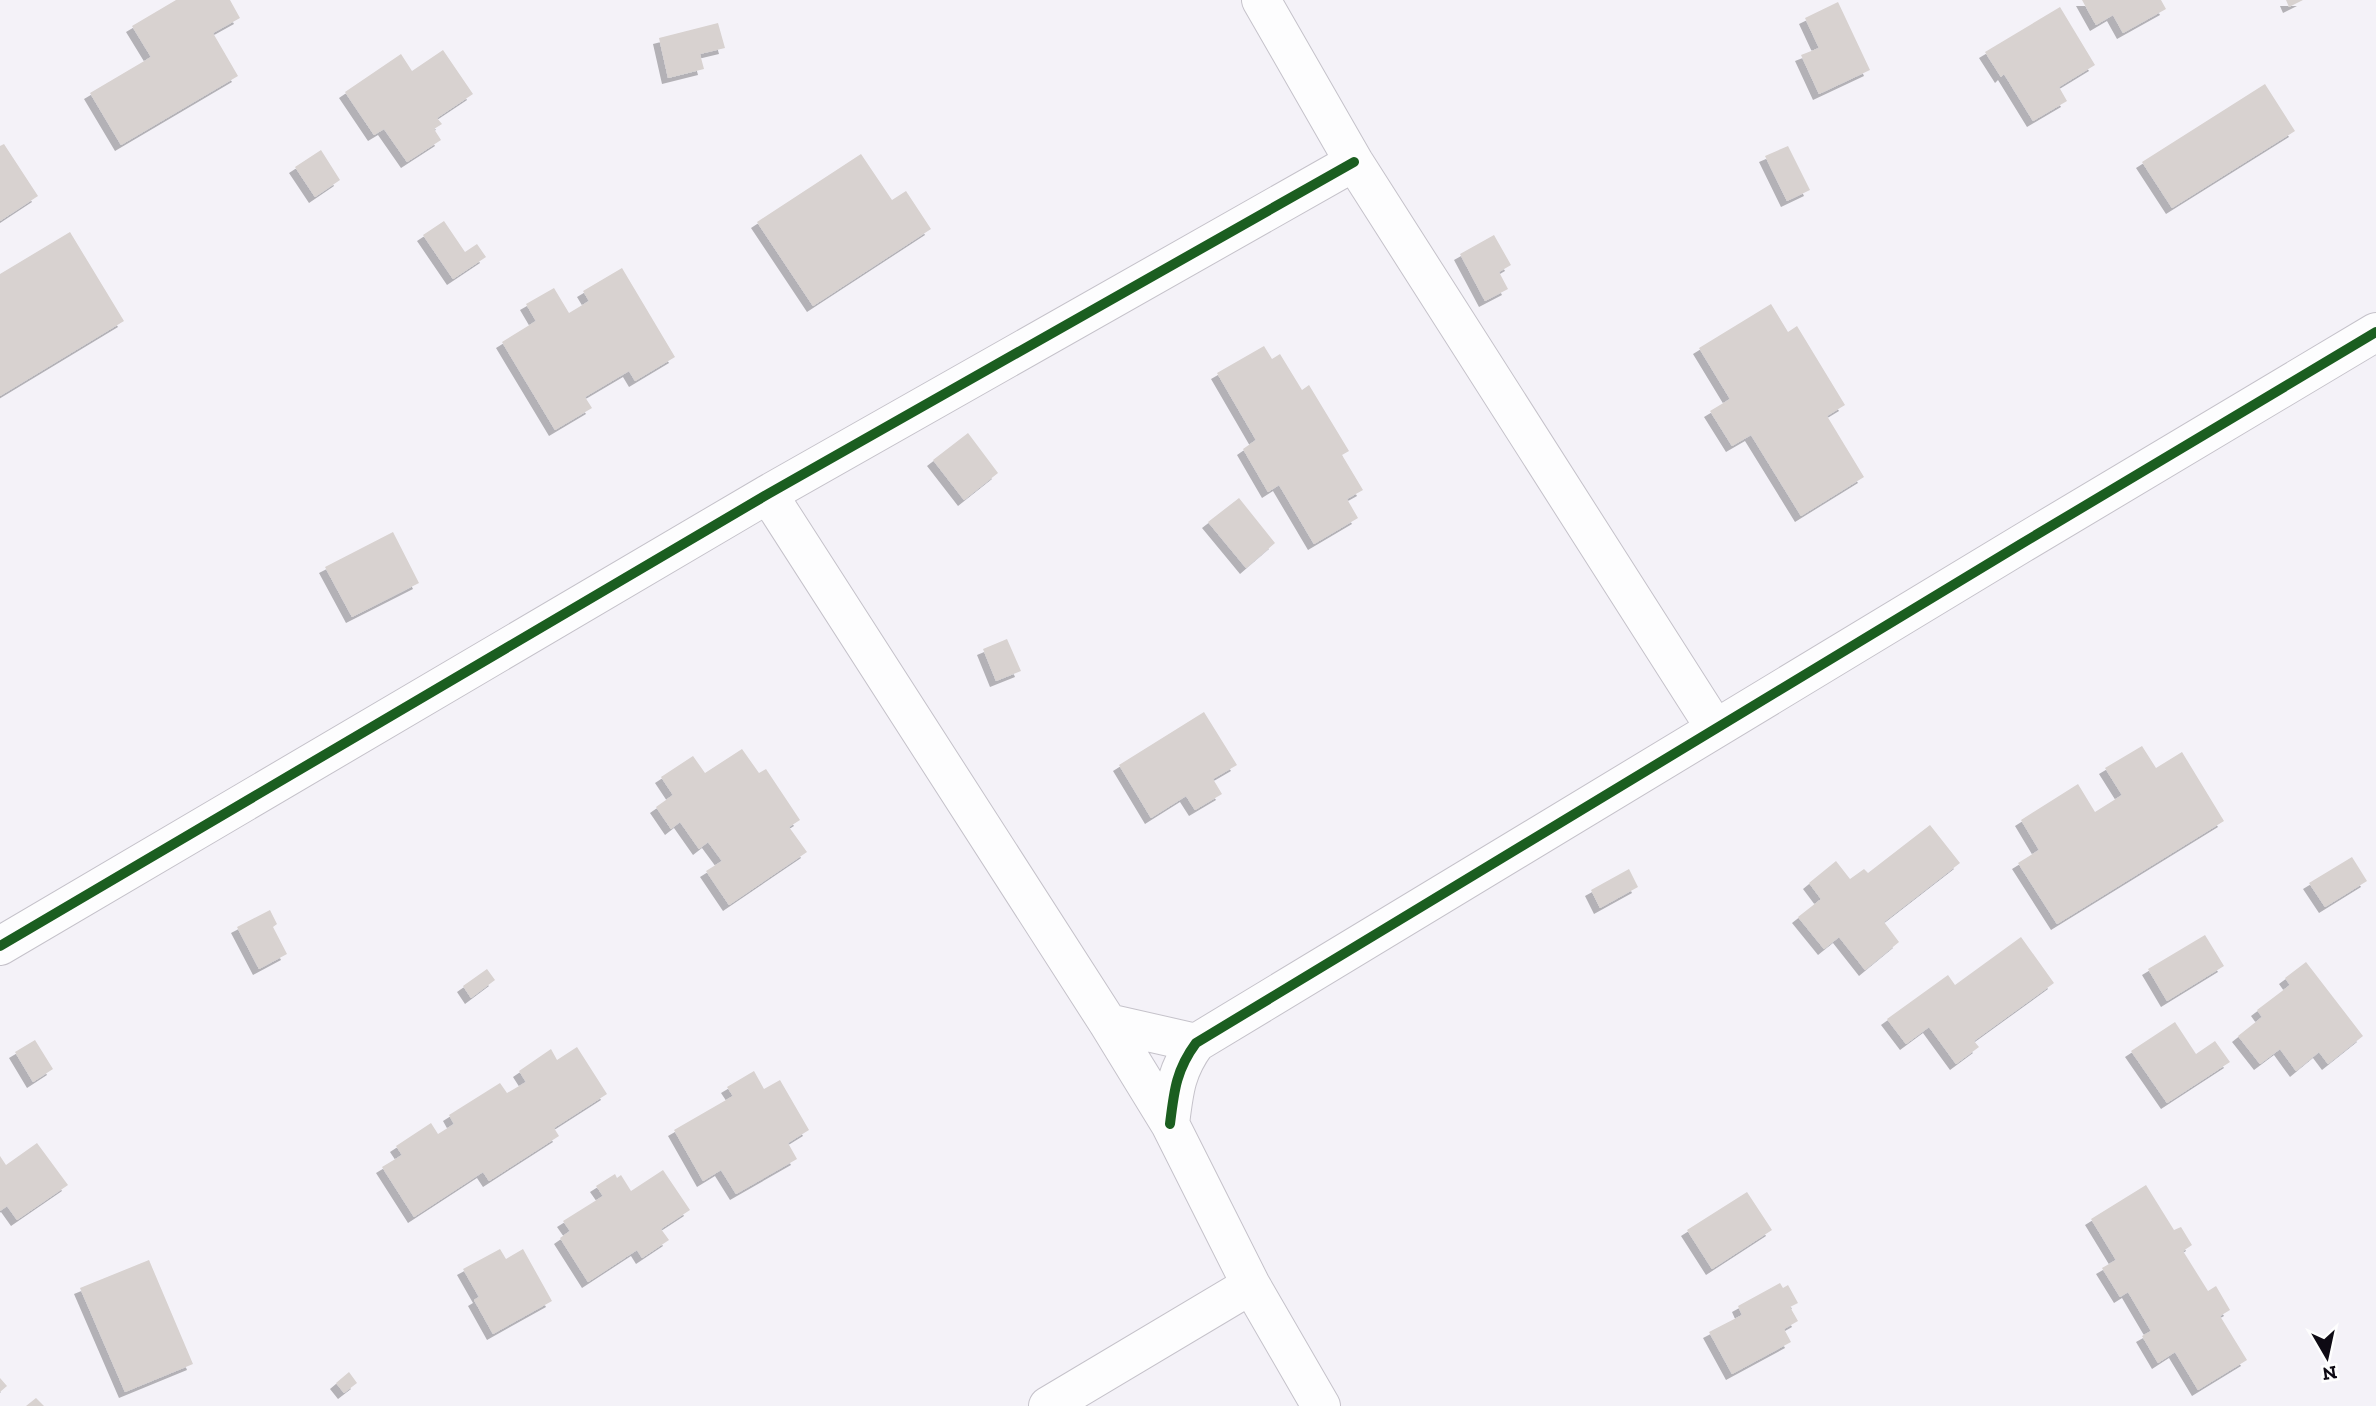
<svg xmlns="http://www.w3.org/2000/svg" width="2376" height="1406" font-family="'Zilla Slab',serif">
<defs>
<filter id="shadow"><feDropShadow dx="-6" dy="6" stdDeviation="0" flood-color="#0004"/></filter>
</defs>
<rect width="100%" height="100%" fill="#f4f2f8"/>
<!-- building -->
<path fill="#d8d2d0" filter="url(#shadow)" d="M176,0H230L240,18L213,33L238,76L121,145L90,93L151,57L132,26Z
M2082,0H2161L2166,9L2123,33L2113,15L2096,25Z
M2286,0H2303L2289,7Z
M1838,2L1870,70L1819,94L1801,55L1819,48L1805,18Z
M2060,7L2095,65L2059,87L2067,101L2033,121L2004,74L2001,77L1985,52Z
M718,23L725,48L700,54L704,69L668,78L659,38Z
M443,50L473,94L437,118L442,124L434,129L441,140L407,162L384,129L374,135L345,92L401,54L412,71Z
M2265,84L2295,131L2172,208L2142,162Z
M4,144L38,196L0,221V146Z
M1788,146L1810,190L1787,201L1765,156Z
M321,150L340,180L315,197L295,167Z
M861,154L892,200L906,191L931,229L813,306L757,222Z
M444,221L465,252L477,244L486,257L453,279L423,235Z
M70,232L124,321L0,396V274Z
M1494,235L1511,265L1499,272L1508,289L1485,301L1460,254Z
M622,268L675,357L635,381L629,371L585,397L592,408L555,430L502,342L536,321L526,304L554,288L569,313L589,301L583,291Z
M1771,304L1788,332L1797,326L1845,405L1827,416L1864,477L1801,516L1751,435L1732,446L1710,411L1730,399L1699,348Z
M1264,346L1272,359L1280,354L1302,390L1309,385L1349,451L1342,455L1363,490L1347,499L1358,518L1314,544L1279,485L1268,492L1243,449L1256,440L1217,373Z
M968,433L998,473L964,500L933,460Z
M1239,498L1275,543L1246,568L1208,522Z
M393,532L419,583L352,617L325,567Z
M1007,639L1021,671L996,681L983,649Z
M1204,712L1237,765L1213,779L1222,794L1195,810L1186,796L1151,818L1119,765Z
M2142,746L2156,768L2182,752L2224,821L2057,924L2018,863L2039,850L2021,820L2078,784L2095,812L2122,795L2105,768Z
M742,749L759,773L766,769L800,820L789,827L807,852L729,905L706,871L722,861L708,842L699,849L680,822L671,829L656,807L673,795L661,777L693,756L705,773Z
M1930,825L1960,863L1884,922L1899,942L1865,970L1839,937L1824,949L1798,917L1821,899L1809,883L1836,861L1850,879L1864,869L1868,873Z
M2352,857L2367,881L2325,907L2309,883Z
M1629,869L1638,887L1600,908L1591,890Z
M270,910L277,924L273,927L287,954L259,969L237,927Z
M2205,935L2224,966L2167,1001L2148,969Z
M2021,937L2054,983L1974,1041L1979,1047L1956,1064L1929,1027L1906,1044L1887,1019L1948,975L1955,985Z
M2306,962L2363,1036L2328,1064L2319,1052L2296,1071L2280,1049L2260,1064L2238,1036L2262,1017L2257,1010L2290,985L2285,978Z
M487,969L495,980L471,998L463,986Z
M2175,1022L2196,1054L2215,1041L2230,1062L2167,1103L2131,1051Z
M35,1040L53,1069L33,1082L15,1052Z
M577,1047L607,1094L554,1128L559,1136L489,1181L483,1172L414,1217L382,1167L402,1155L396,1146L431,1123L438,1134L454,1124L449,1115L500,1083L507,1093L526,1082L519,1071L551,1049L557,1060Z
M754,1071L764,1089L780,1080L809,1130L788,1143L797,1159L736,1194L721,1170L703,1181L674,1130L733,1096L727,1087Z
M37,1143L68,1185L17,1220L7,1206L0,1211V1156L6,1165Z
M663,1170L690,1210L661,1229L669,1240L642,1258L637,1250L588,1282L560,1238L570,1231L563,1221L603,1196L596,1186L615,1174L617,1178L621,1175L631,1191Z
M2146,1185L2174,1230L2181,1227L2192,1245L2183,1251L2208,1291L2216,1286L2230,1310L2220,1316L2247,1360L2198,1390L2175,1352L2158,1363L2142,1336L2151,1331L2128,1292L2120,1297L2102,1268L2116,1260L2091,1219Z
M1747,1192L1772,1230L1712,1269L1687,1230Z
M500,1249L506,1259L523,1249L552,1301L493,1334L474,1300L479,1297L463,1269Z
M149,1260L193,1364L125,1392L80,1288Z
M1780,1283L1783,1288L1788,1285L1798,1303L1790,1307L1798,1321L1784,1329L1791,1342L1732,1374L1709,1332L1742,1315L1738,1306Z
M349,1372L357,1383L344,1393L336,1383Z
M0,1378L7,1386L0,1392Z
M36,1398L44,1406H26Z"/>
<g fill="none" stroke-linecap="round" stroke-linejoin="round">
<defs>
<path id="street" d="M1261,0L1354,162L1715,728
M768,494L1108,1023L1170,1124L1251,1285L1321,1406
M0,946L768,494L1354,162
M1108,1023L1196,1043
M1170,1124C1174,1091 1176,1070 1196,1043L2021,544L2376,332
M1048,1406L1251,1285"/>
</defs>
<!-- street casing -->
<use href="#street" stroke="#c5c2ca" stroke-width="40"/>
<!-- street -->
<use href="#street" stroke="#fdfdfe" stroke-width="38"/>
<defs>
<path id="cycleway" d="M0,946L768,494L1354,162
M1170,1124C1174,1091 1176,1070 1196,1043L2021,544L2376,332"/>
</defs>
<!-- cycleway casing -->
<use href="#cycleway" stroke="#fefefe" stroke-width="15"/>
<!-- cycleway -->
<use href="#cycleway" stroke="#1b5e20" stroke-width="10"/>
</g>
<!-- north arrow -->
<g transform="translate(2327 1357) rotate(171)" stroke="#fefefe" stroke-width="5" paint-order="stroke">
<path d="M0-5L12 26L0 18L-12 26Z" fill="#0e0a14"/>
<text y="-10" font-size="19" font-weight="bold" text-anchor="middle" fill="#0e0a14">N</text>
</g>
</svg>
